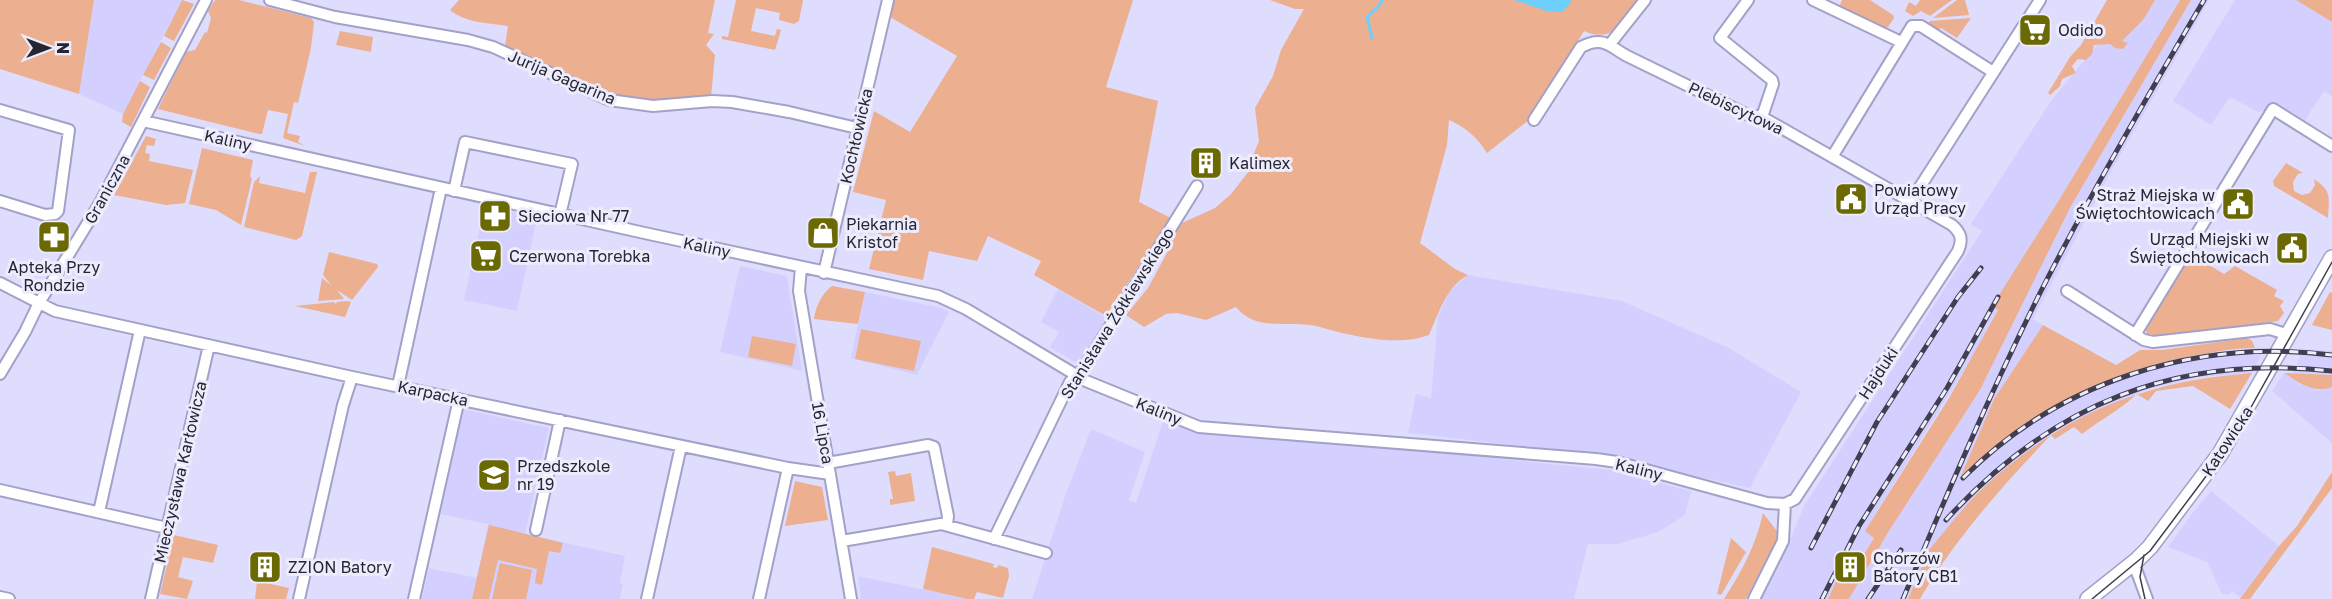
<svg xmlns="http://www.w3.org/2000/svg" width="2332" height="599" font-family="'Golos Text',sans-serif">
<rect width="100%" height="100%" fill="#dfddfd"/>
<!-- built -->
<path fill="#d3d0ff" d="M94,0H182L123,114L79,94Z
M2129,0H2180L2059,200L1992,306L1998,309L1974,354L1865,531L1874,537L1846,583L1838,578L1828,599H1760L1788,545L1804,506L1982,231L1971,224L2051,101L2099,43Z
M2191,0H2209L2113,168L2033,319L2043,325L1994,399L1963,475L2005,439L2035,417L2066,399L2129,372L2207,353L2261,348V355L2252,373L2200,377L2148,389L2095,411L2067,425L2036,445L1929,551L1932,552L1923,564L1908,599H1849L1889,531L1980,390L2071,206Z
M2235,0H2296L2332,22V96L2324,91L2303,123L2271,103L2266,110L2258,112L2230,97L2211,125L2173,101Z
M488,207L537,217L517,311L470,301L467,302L464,299L483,213H487Z
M740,266L787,276L802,371L720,352Z
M1468,275L1622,301L1729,348L1801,392L1750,488L1599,455L1408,433L1416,394L1431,398L1438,316L1450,291Z
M1058,289L1109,319L1080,365L1050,347L1059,332L1041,322Z
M865,292L942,308L949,312L917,375L851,358Z
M2302,349L2332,351V375L2294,373Z
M2284,373L2300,384L2318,390L2332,387V443L2272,391Z
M463,409L549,428L525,534L625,556L620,583L623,584L620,599H422L429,568L477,578L488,524L440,514Z
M1164,418L1354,444L1611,470L1691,491L1685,515L1658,532L1618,544H1588L1574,599H1032L1066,493L1091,429L1145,452L1129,500L1136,503Z
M2211,491L2279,546L2241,598L2232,591L2230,594H2222L2207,562L2168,547L2191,515Z
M858,576L916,588L967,599H861Z"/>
<!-- green -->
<path fill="#ecaf90" d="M0,0H94L79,94L0,69Z
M182,0L194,4L174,41L164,36Z
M215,0H239L311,18L314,22L311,48L298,103L294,102L287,133L300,136L298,142L305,146L283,138L288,114L268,110L262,134H259L158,109L186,52L195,50L205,32L207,33L211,18L208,11Z
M459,0H715L708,33L714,34L706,45L715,55L711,97C683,98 655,101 628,97C593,93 538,62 505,46L508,26C489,23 465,23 450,10Z
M736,0H803L799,21L794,24L779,20L780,13L756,8L751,31L775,36L777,29L781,30L775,50L722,39V36L728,37Z
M894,0H1133L1106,87L1158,101L1139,202L1171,218L1106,316L1034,275L1041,261L988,236L977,261L929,251L923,280L869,269L886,200L853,192L874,111L910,132L957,56L890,17Z
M1270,0H1641C1623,21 1614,44 1584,31L1530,119L1487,153C1477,137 1465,127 1449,120L1447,145L1420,243L1455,269L1468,275C1446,287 1439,313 1429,335C1402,345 1370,339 1342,333C1331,331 1321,326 1310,325C1284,321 1255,331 1236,307L1206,320L1177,313L1166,314L1144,327L1126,315L1148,288L1169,249L1174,232L1180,224L1215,208L1231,194L1249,171L1250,163L1259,141L1255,108L1273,76L1281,50L1304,9H1295Z
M1842,0H1870L1893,15L1894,18L1888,27H1881L1839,7Z
M1920,0H1952L1930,16L1921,11L1913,16L1905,11L1909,2L1916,6Z
M1957,0H1965L1969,15L1933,18Z
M2107,0H2155L2143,20L2122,41L2128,43L2123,49L2115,48L2110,44L2094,45L2092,54L2086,60L2078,59L2072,66L2076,73L2062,79L2060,86L2050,95L2048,93L2070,57L2081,45Z
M2180,0H2191L2071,206L1980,390L1889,531L1849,599H1828L1838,577L1846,583L1874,538L1865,531L1949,398L1998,310L1992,306L2059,200Z
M2296,0H2332V22Z
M1971,18L1957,38L1941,28L1938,30L1928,24L1930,21Z
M340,31L373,37L371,52L336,45Z
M161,42L171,48L154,80L143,75Z
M140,81L150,87L131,127L122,122L123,114Z
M146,136L156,139L154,146L147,145L145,153L150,154L149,161L193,170L185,203L166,205L114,195Z
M202,148L253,160L250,176L252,179L241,225L216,210L189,204Z
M2286,163L2303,173L2298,174L2293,182L2294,191L2302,195L2310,193L2315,185L2314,179C2332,191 2329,197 2328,218L2274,186L2273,181Z
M310,172H317L302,236L296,240L244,227L254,182L260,176L259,183L305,193Z
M329,252L377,264L378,267L352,300L337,290L344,299L318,301L322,278L332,286L323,275Z
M2191,254L2224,274L2235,266L2277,290L2274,296L2284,301L2280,306L2284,313L2278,321L2161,336L2147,334L2146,330Z
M832,286L865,292L858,324L814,319C815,307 823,292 832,286Z
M2330,292L2332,293V330L2312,325Z
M347,301L351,302L345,317L295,306L334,302L336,304L337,302Z
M2043,325L2116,365L2140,350H2162L2247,338L2252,341L2255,348C2232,348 2209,353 2187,357C2094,377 2032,414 1961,476L1994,399Z
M861,329L921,341L914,371L855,359Z
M752,336L796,344L792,366L748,357Z
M2252,373L2230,409L2193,386L2156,391L2148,401L2137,394C2120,410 2100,420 2082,434L2074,427L2055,439L2051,435C2003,485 1955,539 1920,599H1908L1923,564L1932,553L1928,551C1946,530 1963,507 1982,489C2063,414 2143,381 2252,373Z
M2284,373L2332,375V387C2313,394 2299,383 2284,373Z
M895,471L896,476L911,473L915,501L890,505V499H893L888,472Z
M2332,472V488L2250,599H2240L2279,546L2297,526Z
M795,481L822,487L828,520L785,526Z
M1763,513L1777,531V539L1746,599H1724C1742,571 1756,545 1763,513Z
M489,525L563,543L560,553L549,551L542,585L535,583L537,569L498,560L489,599H472Z
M174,535L218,545L213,563L183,557L178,577L193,581L187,599L160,594Z
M1731,538L1746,552L1721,595L1717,594Z
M932,547L994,564L993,567L997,568L998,565L1008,568L1009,576L1003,598L977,592L974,599H967L923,589Z
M500,563L532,570L526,599H492Z
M257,581L289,588L286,599H255Z"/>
<!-- water -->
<path fill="#6dcffa" d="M1514,0H1572L1563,12L1547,11Z"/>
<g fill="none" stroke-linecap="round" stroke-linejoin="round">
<!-- stream -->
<path stroke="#6dcffa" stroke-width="3" d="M1372,38L1367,17L1379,6L1382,0"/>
<defs>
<path id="street" d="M270,0L335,17L468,40L493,47L609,100L653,106L712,101L732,102L789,112L857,128
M1748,0L1720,38L1772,80L1773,84L1762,117
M1813,0L1901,42
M1610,44L1645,0
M0,110L69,130L58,211L55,214L45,215L0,201
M143,121L649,234L938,296L966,309L1086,381L1199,427L1596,459L1617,462L1767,503L1785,504L1795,499L1958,251C1963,239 1961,233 1952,225L1762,117L1748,115L1627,56C1610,47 1604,35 1581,47L1534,120
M1832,157L1912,26H1921L1993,72
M454,191L465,142L572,164L560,215
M1911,201L2040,0
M801,267L799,291L851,599
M824,273L888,0
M0,283L55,311L352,377L788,468L830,474
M2067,291L2144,340L2153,342L2270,329L2289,335
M2135,335L2273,109L2332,146
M0,374L25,332L39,303L100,203L206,0
M398,386L441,188
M828,463L928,445L934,447L948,516L947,525
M0,490L167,528
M99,512L140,330
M536,530L560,420
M994,539L1070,382L1084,368L1197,186
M842,541L941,524L1046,553
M2132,565L2137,572L2147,599
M0,597L9,599
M151,599L209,345
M299,599L343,405L352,377
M414,599L459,399
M647,599L681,446
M759,599L788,468
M1754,599L1783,541L1785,504"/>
<path id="secondary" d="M2088,599L2137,560L2150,547L2220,454L2332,258"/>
</defs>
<!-- street casing -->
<use href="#street" stroke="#a3a1c7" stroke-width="14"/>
<!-- secondary casing -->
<use href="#secondary" stroke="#a3a1c7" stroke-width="18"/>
<!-- street -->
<use href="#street" stroke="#fff" stroke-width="10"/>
<!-- secondary -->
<use href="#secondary" stroke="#fff" stroke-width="15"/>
<!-- tram -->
<path stroke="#403e50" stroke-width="1.5" d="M2144,555L2140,577L2145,599
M2092,599L2150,551L2213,467L2245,418L2332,262"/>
<defs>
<path id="rail" d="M1963,478C2059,381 2197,338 2332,355
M1946,520C2052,404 2175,354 2332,371
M1811,548L1877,422L1958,297L1981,268
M1822,599L1859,526L1947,388L1998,297
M1868,599L1901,550
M1903,599C1946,496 1990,393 2040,293C2091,193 2147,97 2204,0"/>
</defs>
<!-- rail casing -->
<use href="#rail" stroke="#403e50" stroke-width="5"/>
<!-- rail -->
<use href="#rail" stroke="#edecfc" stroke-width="3" stroke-dasharray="9" stroke-linecap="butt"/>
</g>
<!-- icons -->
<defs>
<symbol id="supermarket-square" viewBox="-11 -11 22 22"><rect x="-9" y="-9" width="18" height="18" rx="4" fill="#6b6904" stroke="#edecfc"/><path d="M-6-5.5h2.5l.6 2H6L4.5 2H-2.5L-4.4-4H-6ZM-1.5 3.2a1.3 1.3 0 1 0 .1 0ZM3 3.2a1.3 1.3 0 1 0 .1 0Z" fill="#fff"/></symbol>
<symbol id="building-square" viewBox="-11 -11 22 22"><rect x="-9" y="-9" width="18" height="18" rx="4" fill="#6b6904" stroke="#edecfc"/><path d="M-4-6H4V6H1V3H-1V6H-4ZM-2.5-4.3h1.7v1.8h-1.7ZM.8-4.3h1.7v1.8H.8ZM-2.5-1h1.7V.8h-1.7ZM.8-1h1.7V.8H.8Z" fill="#fff"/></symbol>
<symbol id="civic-square" viewBox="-11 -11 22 22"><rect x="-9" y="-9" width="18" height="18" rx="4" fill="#6b6904" stroke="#edecfc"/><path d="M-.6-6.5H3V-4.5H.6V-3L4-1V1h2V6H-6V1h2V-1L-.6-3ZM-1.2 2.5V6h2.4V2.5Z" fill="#fff"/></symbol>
<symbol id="pharmacy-square" viewBox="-11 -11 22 22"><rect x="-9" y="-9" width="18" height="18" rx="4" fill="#6b6904" stroke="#edecfc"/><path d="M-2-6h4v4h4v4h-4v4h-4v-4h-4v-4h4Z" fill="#fff"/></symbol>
<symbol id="shop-square" viewBox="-11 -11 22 22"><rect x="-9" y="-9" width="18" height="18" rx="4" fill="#6b6904" stroke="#edecfc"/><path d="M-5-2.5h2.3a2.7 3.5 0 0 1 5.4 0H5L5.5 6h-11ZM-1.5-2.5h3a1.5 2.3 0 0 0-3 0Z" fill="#fff"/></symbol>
<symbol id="school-square" viewBox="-11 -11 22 22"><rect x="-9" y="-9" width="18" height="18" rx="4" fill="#6b6904" stroke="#edecfc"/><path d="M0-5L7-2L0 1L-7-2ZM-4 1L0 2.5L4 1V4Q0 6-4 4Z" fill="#fff"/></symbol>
</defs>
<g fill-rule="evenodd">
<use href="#supermarket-square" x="2016" y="11" width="38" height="38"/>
<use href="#building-square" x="1187" y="144" width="38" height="38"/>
<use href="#civic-square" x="1832" y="180" width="38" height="38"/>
<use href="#civic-square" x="2219" y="185" width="38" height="38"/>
<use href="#pharmacy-square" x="476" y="197" width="38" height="38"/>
<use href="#shop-square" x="804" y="214" width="38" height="38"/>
<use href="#pharmacy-square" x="35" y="218" width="38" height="38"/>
<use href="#civic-square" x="2273" y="229" width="38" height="38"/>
<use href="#supermarket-square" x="467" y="237" width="38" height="38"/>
<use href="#school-square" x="475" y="456" width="38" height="38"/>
<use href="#building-square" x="246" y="548" width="38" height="38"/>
<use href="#building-square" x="1831" y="548" width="38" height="38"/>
</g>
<g text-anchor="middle" stroke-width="6" stroke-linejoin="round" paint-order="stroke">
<!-- poi labels -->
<g font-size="16" fill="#262534" stroke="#edecfc" text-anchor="start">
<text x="2058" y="36">Odido</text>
<text x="1229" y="169">Kalimex</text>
<text x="1874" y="196">Powiatowy<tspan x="1874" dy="18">Urząd Pracy</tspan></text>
<text x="2215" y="201" text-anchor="end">Straż Miejska w<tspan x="2215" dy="18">Świętochłowicach</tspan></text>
<text x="518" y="222">Sieciowa Nr 77</text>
<text x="846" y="230">Piekarnia<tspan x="846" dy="18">Kristof</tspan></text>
<text x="2269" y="245" text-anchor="end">Urząd Miejski w<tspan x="2269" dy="18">Świętochłowicach</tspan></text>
<text x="509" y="262">Czerwona Torebka</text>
<text x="54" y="273" text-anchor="middle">Apteka Przy<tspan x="54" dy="18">Rondzie</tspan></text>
<text x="517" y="472">Przedszkole<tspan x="517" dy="18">nr 19</tspan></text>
<text x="1873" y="564">Chorzów<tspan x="1873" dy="18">Batory CB1</tspan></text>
<text x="288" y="573">ZZION Batory</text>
</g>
<!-- street labels -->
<g font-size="16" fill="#262534" stroke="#edecfc">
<text transform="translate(562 77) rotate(23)" y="6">Jurija Gagarina</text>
<text transform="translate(1736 108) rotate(25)" y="6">Plebiscytowa</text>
<text transform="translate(856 136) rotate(-77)" y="6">Kochłowicka</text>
<text transform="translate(228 140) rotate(13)" y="6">Kaliny</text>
<text transform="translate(107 189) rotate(-61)" y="6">Graniczna</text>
<text transform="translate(707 247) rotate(12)" y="6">Kaliny</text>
<text transform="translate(1117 313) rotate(-58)" y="6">Stanisława Żółkiewskiego</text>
<text transform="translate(1878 373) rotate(-57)" y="6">Hajduki</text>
<text transform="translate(433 393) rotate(12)" y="6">Karpacka</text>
<text transform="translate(1159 411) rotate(22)" y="6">Kaliny</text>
<text transform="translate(823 433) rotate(80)" y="6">16 Lipca</text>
<text transform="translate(2227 441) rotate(-57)" y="6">Katowicka</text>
<text transform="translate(1639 469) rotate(14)" y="6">Kaliny</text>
<text transform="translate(180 472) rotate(-77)" y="6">Mieczysława Karłowicza</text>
</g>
</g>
<!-- north arrow -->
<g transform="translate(48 48) rotate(90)" stroke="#edecfc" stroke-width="4.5" paint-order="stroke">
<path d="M0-4.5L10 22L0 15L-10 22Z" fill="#262534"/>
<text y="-9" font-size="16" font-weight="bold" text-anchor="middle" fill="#262534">N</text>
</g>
</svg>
